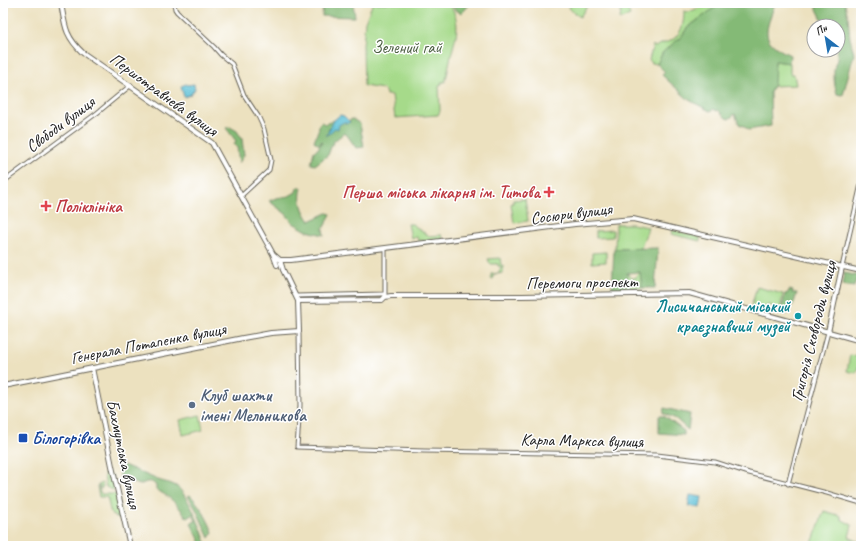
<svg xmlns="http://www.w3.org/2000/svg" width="864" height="549" font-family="Caveat,sans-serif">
<rect width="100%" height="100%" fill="#fff"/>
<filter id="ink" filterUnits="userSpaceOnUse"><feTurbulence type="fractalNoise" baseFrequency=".025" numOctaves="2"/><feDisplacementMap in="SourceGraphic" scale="8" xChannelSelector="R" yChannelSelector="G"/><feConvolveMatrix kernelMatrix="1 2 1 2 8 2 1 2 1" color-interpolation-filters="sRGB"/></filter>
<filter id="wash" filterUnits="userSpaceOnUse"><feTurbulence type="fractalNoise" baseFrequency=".012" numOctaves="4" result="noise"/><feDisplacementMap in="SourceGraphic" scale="16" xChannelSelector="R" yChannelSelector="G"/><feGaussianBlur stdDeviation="0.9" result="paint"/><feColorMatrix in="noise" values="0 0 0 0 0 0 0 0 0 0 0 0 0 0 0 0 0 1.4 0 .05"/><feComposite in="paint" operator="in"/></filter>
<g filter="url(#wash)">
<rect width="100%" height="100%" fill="#ece1bf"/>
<!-- green -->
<path fill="#a6da8a" stroke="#617b53" d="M373,3H449C463,25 455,37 450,60C448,68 448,74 445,82H441L442,84L439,85L440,111L438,115L395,118L392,95H386L385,91L383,89L364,86L363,46L365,21Z
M570,3H589L580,17L568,8Z
M620,3H623L628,10L630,15L620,20L621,11L619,7Z
M710,3H721L687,28L681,37L663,52L657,64L652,63L649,60L653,45L655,47C660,44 665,43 670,41C682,35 684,23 684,11L689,12Z
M775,61L790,63V74H794L796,85L773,86Z
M525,199L528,221L514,223L511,204L513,203V200Z
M408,224H412L429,236L442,235L443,240L423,242V240L418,241L417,237L411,238Z
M616,224H632L648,227C647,235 642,240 641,248L615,249Z
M613,230V237L596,238V231Z
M673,230L700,237V241L671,234Z
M606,252V262L592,263V253Z
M500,258L501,265L503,266V273L493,275V279H491V274L499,273V271L501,269V267L498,266V264H490L488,259Z
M640,271L642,288L625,289L627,273L631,278H635Z
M757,287L783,294L779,315L776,314L777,309L770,306L771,305H767L765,310L751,307Z
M856,344L861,345V360L856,373L847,371L850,355L856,356L858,346Z
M200,415L203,430L183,435L180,420Z
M109,473V475H112L115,488L113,490L106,487L104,474Z
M102,483L103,486L101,489H100V486L98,487L101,494H116L119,502L121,519L111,514L107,497H99L97,486Z
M824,511L841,516V519L852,525L849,537L861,543V546H811Z"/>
<!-- forest -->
<path fill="#84ba76" stroke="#506b49" d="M323,3H353L355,17L322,16Z
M451,3H471L462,13L455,10Z
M721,3H775C766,32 758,40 790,55L789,63L775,61L774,84L770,92L771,126L748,130L744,126L739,124L735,114L729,119L726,118L718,110L716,111L714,109L710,111L689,100L662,75L665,72L657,64L663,52L681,37L687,28Z
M814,3H845V4L848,17L850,38L854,54L843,95L837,94C834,86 832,68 837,60L838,26H823L820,15Z
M353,119L360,124L364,147L356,148L347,135L344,133L333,142L328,155L315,165L311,164L314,151L318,149L322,141L319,145L314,141L319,128L318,126L321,122L326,124L334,120L332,126L328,130L344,122H350L349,120Z
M230,127L237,131L242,139L244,155L239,163L237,147L234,145L236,141L226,128Z
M300,186L302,188C298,200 303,212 310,221L327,213L331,214L323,229L324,235L307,231L293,223L286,214L269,201L276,198L289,196L296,192L297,188Z
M658,248L655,288H642L640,272L627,273L625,289H612L614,249Z
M844,273L861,276V281L856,280L854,287L842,285Z
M789,290L793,291L792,293H797L793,306H791L788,314L781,312L785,294L788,293Z
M664,408L690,414L688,430L676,419L663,413Z
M659,416H664L684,431V435L659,433Z
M121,464C134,469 146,475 158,480C164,482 171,483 176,486C188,494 203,532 207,546H202C199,537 194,531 191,523L196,521L193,514L187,518C178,505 170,496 156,490V486C152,479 145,482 140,485L120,478L119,465Z
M190,495C200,505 207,518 213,532L209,538L197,511L188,496Z"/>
<!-- water -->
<path fill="#57bed5" stroke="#3a6d78" d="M186,84L187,85L194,84L195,89L190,95L184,97L181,87V86Z
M340,115L344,116L350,122L348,124L344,122L339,125L338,129L335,128L326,136L334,120Z
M690,495L702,497L700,508L688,506Z"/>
</g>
<g filter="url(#ink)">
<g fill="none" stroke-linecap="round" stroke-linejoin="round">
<defs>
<path id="minor" d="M174,3L175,9L177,12L214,47L221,55L232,64L244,95L258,116L264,129L271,160L269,170L241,196
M3,182L97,113L131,85
M385,249V297
M842,267L861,184
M297,296L383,294
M299,331L300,406L297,447L424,451L657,455L715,462L749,473L827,493L861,503
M788,484L828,332"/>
<path id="major" d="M61,3C65,26 65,36 83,53L212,143L273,254L277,265
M273,254L280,260H291L575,224L633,219L861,271
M298,301L382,300L385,297L391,296H522L689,293L861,341
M828,332L842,267
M92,368L112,466L130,546
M3,386L243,338L271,333L299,331L298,301L283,270L280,260"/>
</defs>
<!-- minor casing -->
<use href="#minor" stroke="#656155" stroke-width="5"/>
<!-- major casing -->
<use href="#major" stroke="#656155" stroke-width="6"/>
<!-- minor -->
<use href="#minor" stroke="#fff" stroke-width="3"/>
<!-- major -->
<use href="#major" stroke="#fff" stroke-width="4"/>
</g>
</g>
<!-- markers -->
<g fill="#e0444e" stroke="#fff" stroke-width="1.5">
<path d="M547 186h4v4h4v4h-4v4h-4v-4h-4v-4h4z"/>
<path d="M44 200h4v4h4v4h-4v4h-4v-4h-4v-4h4z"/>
</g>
<circle fill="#0f9aa8" stroke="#fff" stroke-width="1.5" cx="798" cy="316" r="4"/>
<circle fill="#5c6f8a" stroke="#fff" stroke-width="1.5" cx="192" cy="405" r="4"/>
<rect fill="#1a4fb4" stroke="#fff" stroke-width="1.5" x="18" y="433" width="10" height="10" rx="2"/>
<g text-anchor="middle" stroke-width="3" stroke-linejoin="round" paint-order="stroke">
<!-- park labels -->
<g font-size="17" fill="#4c5e42" stroke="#fff">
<text x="407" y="53">Зелений гай</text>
</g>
<!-- street labels -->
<g font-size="17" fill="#1c1c1c" stroke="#fff">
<text transform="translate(164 94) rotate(36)" y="6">Першотравнева вулиця</text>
<text transform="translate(60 124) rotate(-37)" y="6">Свободи вулиця</text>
<text transform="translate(571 213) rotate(-7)" y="6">Сосюри вулиця</text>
<text transform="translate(582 282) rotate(-1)" y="6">Перемоги проспект</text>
<text transform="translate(813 331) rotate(-76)" y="6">Григорія Сковороди вулиця</text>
<text transform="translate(148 343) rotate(-11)" y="6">Генерала Потапенка вулиця</text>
<text transform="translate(582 440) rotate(1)" y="6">Карла Маркса вулиця</text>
<text transform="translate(124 454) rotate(78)" y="6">Бахмутська вулиця</text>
</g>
<!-- health labels -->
<g font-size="17" font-weight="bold" fill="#be3a42" stroke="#fff" text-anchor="end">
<text x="540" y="198">Перша міська лікарня ім. Титова</text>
<text x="55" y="212" text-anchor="start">Поліклініка</text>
</g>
<!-- culture labels -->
<g font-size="17" font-weight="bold" fill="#0d838f" stroke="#fff" text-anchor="end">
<text x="790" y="312">Лисичанський міський<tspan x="790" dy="20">краєзнавчий музей</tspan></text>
</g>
<!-- service labels -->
<g font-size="17" font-weight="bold" fill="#4e5e75" stroke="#fff" text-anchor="start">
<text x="200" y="401">Клуб шахти<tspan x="200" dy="20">імені Мельникова</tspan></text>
</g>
<!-- transit labels -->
<g font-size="17" font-weight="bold" fill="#164399" stroke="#fff" text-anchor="start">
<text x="32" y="444">Білогорівка</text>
</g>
</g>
<!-- margin -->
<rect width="864" height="549" fill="none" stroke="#fff" stroke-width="16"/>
<!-- north arrow -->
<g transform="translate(826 38) rotate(329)"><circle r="19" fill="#ffffff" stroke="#a4a4a4"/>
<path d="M0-3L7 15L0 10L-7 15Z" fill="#1f6fb2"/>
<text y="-6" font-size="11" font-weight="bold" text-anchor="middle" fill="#1c1c1c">Пн</text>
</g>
</svg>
